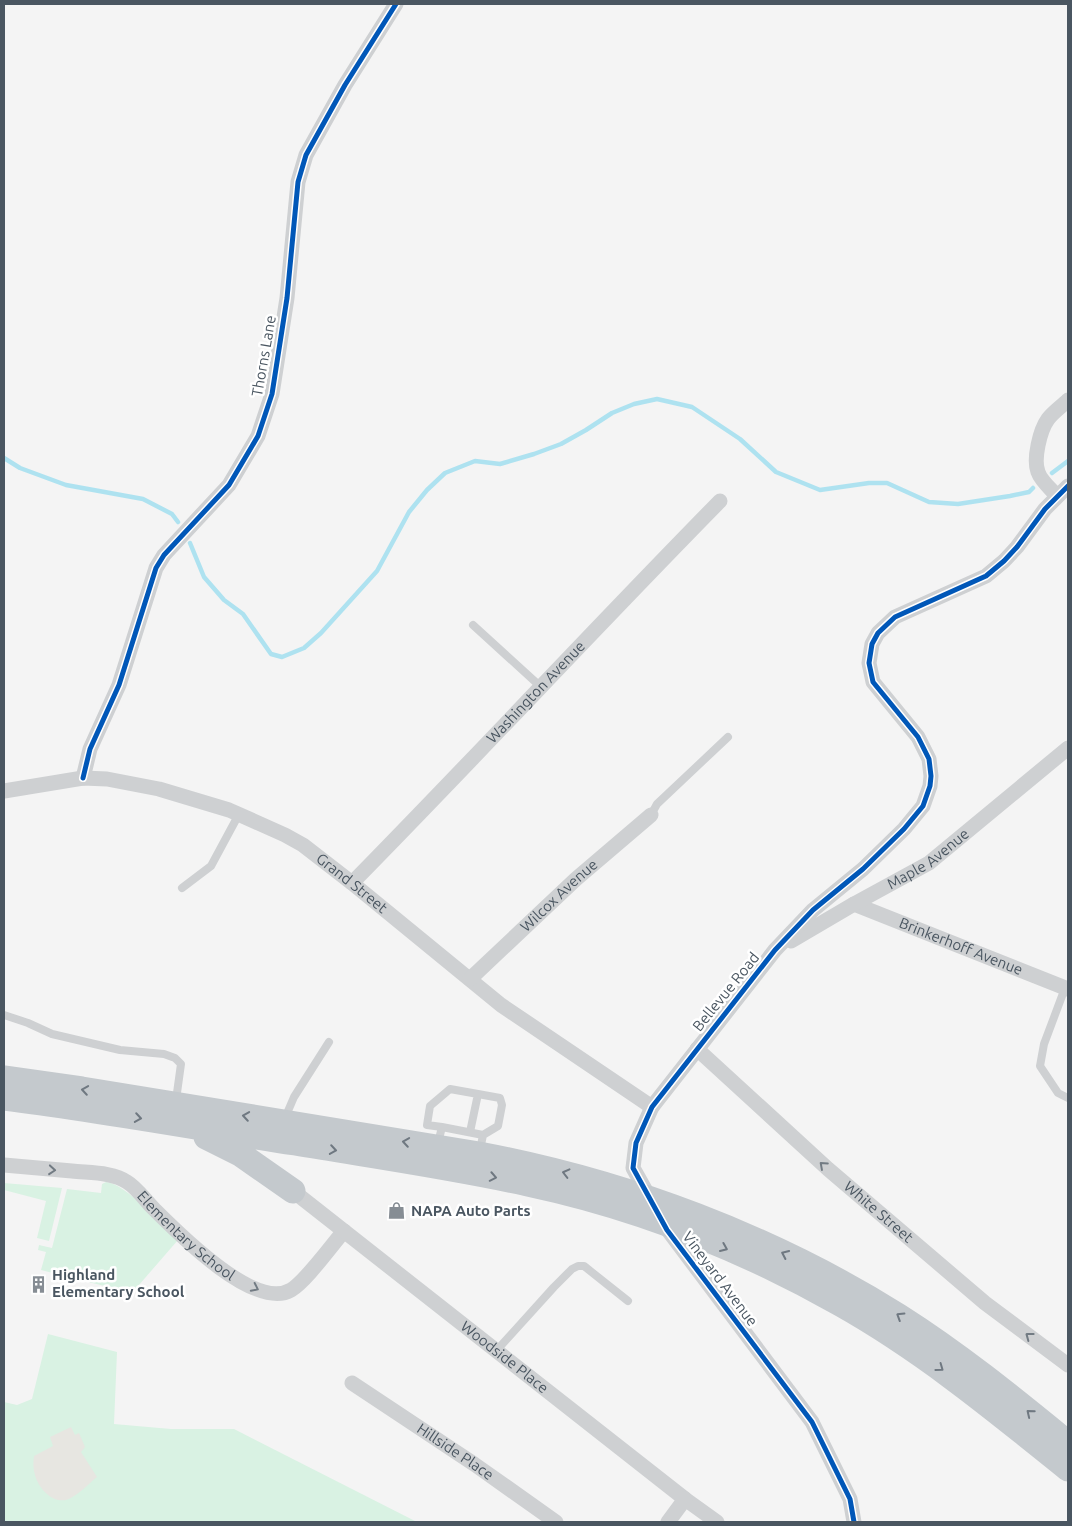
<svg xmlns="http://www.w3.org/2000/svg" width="1072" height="1526" font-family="Ubuntu,sans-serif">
<rect width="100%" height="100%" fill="#f4f4f4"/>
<!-- green -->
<path fill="#d9f2e3" d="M106,1182C125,1183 163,1226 178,1240L132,1293L41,1270L46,1252L38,1250L39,1245L52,1248L67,1189L101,1193L102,1184Z
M4,1183L62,1188L49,1241L37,1238L46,1201L4,1190Z
M48,1334L117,1352L114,1424L171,1429H234L417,1522H4V1402L17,1405L32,1399Z"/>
<!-- sand -->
<path fill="#e7e6e1" d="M71,1427L75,1435L79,1433L85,1447L81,1452L97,1477C87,1485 78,1496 66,1500C51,1503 38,1487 35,1475C33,1469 33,1462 34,1456L53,1446L50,1437Z"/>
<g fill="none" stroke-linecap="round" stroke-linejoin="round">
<!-- stream -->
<path stroke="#aee2f0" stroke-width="4.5" d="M4,458L20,468L66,485L143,499L172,514L178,522
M1052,473L1068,461
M190,543L204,577L224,600L243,614L271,654L282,657L304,648L321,633L377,571L409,512L427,490L445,473L475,461L500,464L534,454L561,444L586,430L612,413L634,404L657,399L692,407L740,439L776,472L820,490L869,483H887L929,502L958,504L1010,496L1029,492L1033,488"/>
<!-- service -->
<path stroke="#ced0d2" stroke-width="8" d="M473,625L541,687
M651,815L657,804L728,737
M182,888L211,866L239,814
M1065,988L1044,1044L1040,1066L1058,1093L1068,1098
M4,1015L28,1023L52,1034L120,1050L164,1054L175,1058L181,1064L176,1100
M478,1094L500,1098L502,1105L498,1126L483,1135
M285,1118L294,1097L329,1042
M442,1127L427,1125L430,1106L450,1089L478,1094L470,1132
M438,1143L442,1127L483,1135L480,1150
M497,1350L554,1287L572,1269L578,1266H584L628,1301"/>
<!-- minor -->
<g stroke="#ced0d2" stroke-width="15">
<path d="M1057,496C1051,489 1041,481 1038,472C1033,459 1040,430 1048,419C1053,412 1062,406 1068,400"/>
<path d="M83,778L90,749L119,685L156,568L164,555L229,485L258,436L272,394L287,298L298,182L306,155L345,85L396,4"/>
<path id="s1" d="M4,791L83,778L107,779L159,789L229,810L285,835L303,845L352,883L501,1005L652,1107"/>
<path id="s2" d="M352,883C476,757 596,627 720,501"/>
<path id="s3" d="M854,904L1068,989"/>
<path id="s4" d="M791,941L854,904L929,863L1068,748"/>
<path id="s5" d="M470,979L576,879L651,815"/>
<path id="s6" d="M697,1049L828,1169L985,1303L1068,1365"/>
<path id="s7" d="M4,1165C26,1167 49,1169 72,1171C89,1173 113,1172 127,1182C136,1187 146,1201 154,1209C178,1233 255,1311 291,1290C306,1281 331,1246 344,1231"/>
<path id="s8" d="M293,1191L685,1499L717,1522"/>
<path d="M651,1200L633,1168L636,1143L652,1107L775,950L813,910L863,869L904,829L923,806L930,786L931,776L929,759L918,737L873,682L869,663L872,644L878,633L895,617L986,576L1004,561L1017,547L1045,509L1068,486"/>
<path d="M664,1225L812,1422L850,1499L854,1522"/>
<path id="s9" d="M352,1383L474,1464L556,1522"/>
<path d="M668,1522L685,1499"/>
</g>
<!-- trunk -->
<path stroke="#c4c9cd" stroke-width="25" d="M4,1078L82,1089L479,1154C627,1182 771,1236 899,1316C959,1354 1014,1399 1068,1443
M4,1098C101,1110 198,1128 295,1143C372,1156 451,1167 528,1184C636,1207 743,1249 840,1304C922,1350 995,1410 1068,1469
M206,1137L240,1154L293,1191"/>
<defs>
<path id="cycleway" d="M83,778L90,749L119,685L156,568L164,555L229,485L258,436L272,394L287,298L298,182L306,155L345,85L396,4
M854,1522L850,1499L812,1422L667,1230L633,1168L636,1143L652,1107L775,950L813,910L863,869L904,829L923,806L930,786L931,776L929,759L918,737L873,682L869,663L872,644L878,633L895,617L986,576L1004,561L1017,547L1045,509L1068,486"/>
</defs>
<!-- cycleway casing -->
<use href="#cycleway" stroke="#fff" stroke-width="8"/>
<!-- cycleway -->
<use href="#cycleway" stroke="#0057b8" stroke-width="5"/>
</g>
<!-- one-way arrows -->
<defs><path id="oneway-chevron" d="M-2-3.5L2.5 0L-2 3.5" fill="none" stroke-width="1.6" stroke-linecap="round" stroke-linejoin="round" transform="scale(1.25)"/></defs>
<g stroke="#6f7881">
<use href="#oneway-chevron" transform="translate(85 1090) rotate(-171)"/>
<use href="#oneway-chevron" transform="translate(246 1116) rotate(-171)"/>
<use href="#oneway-chevron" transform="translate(138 1118) rotate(9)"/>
<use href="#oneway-chevron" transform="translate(406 1142) rotate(-171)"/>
<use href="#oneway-chevron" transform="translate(333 1150) rotate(9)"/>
<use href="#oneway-chevron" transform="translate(566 1173) rotate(-166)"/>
<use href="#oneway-chevron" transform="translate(493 1177) rotate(11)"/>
<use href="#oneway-chevron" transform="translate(724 1248) rotate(23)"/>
<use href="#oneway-chevron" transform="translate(785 1254) rotate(-155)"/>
<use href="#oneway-chevron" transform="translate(900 1316) rotate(-148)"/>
<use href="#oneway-chevron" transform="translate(940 1368) rotate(36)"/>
<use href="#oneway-chevron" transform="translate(1030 1413) rotate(-141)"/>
</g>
<g stroke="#727b83">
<use href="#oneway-chevron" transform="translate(823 1165) rotate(-138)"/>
<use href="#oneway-chevron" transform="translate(52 1170) rotate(5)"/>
<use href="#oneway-chevron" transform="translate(255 1288) rotate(26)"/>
<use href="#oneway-chevron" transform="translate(1029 1336) rotate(-143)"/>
</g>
<!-- icons -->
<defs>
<symbol id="shop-bare" viewBox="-9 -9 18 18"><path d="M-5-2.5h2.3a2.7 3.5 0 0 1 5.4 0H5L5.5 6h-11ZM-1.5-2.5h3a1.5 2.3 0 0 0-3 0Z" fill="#868d94" stroke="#fff" stroke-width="2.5" paint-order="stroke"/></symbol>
<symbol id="building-bare" viewBox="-9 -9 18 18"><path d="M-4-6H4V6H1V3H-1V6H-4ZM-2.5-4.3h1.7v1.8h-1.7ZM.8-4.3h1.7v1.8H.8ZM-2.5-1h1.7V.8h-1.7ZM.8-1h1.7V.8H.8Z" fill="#868d94" stroke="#fff" stroke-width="2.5" paint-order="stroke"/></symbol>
</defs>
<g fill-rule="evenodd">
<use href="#shop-bare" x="384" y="1198" width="25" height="25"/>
<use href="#building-bare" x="26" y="1272" width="25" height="25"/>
</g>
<g text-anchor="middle" stroke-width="5" stroke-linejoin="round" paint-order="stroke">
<!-- street labels -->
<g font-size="15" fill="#4a5661" stroke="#fff">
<text transform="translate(264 356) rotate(-80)" y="5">Thorns Lane</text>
<text dy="5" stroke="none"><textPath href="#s2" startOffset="265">Washington Avenue</textPath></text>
<text dy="5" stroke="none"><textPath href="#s4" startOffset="160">Maple Avenue</textPath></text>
<text dy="5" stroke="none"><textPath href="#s1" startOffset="374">Grand Street</textPath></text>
<text dy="5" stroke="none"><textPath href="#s5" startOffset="122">Wilcox Avenue</textPath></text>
<text dy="5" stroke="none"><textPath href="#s3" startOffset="115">Brinkerhoff Avenue</textPath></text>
<text transform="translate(726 992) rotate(-51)" y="5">Bellevue Road</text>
<text dy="5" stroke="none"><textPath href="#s6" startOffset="244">White Street</textPath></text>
<text dy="5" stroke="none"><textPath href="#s7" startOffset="205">Elementary School</textPath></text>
<text transform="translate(720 1279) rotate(53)" y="5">Vineyard Avenue</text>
<text dy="5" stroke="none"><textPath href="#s8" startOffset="269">Woodside Place</textPath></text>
<text dy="5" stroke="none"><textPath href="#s9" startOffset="124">Hillside Place</textPath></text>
</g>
<!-- poi labels -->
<g font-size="15" font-weight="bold" fill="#4a5661" stroke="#fff" text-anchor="start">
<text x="411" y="1216">NAPA Auto Parts</text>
<text x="52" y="1280">Highland<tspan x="52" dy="17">Elementary School</tspan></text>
</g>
</g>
<!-- border -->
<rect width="1072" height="1526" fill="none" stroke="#4a5661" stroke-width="10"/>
</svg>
